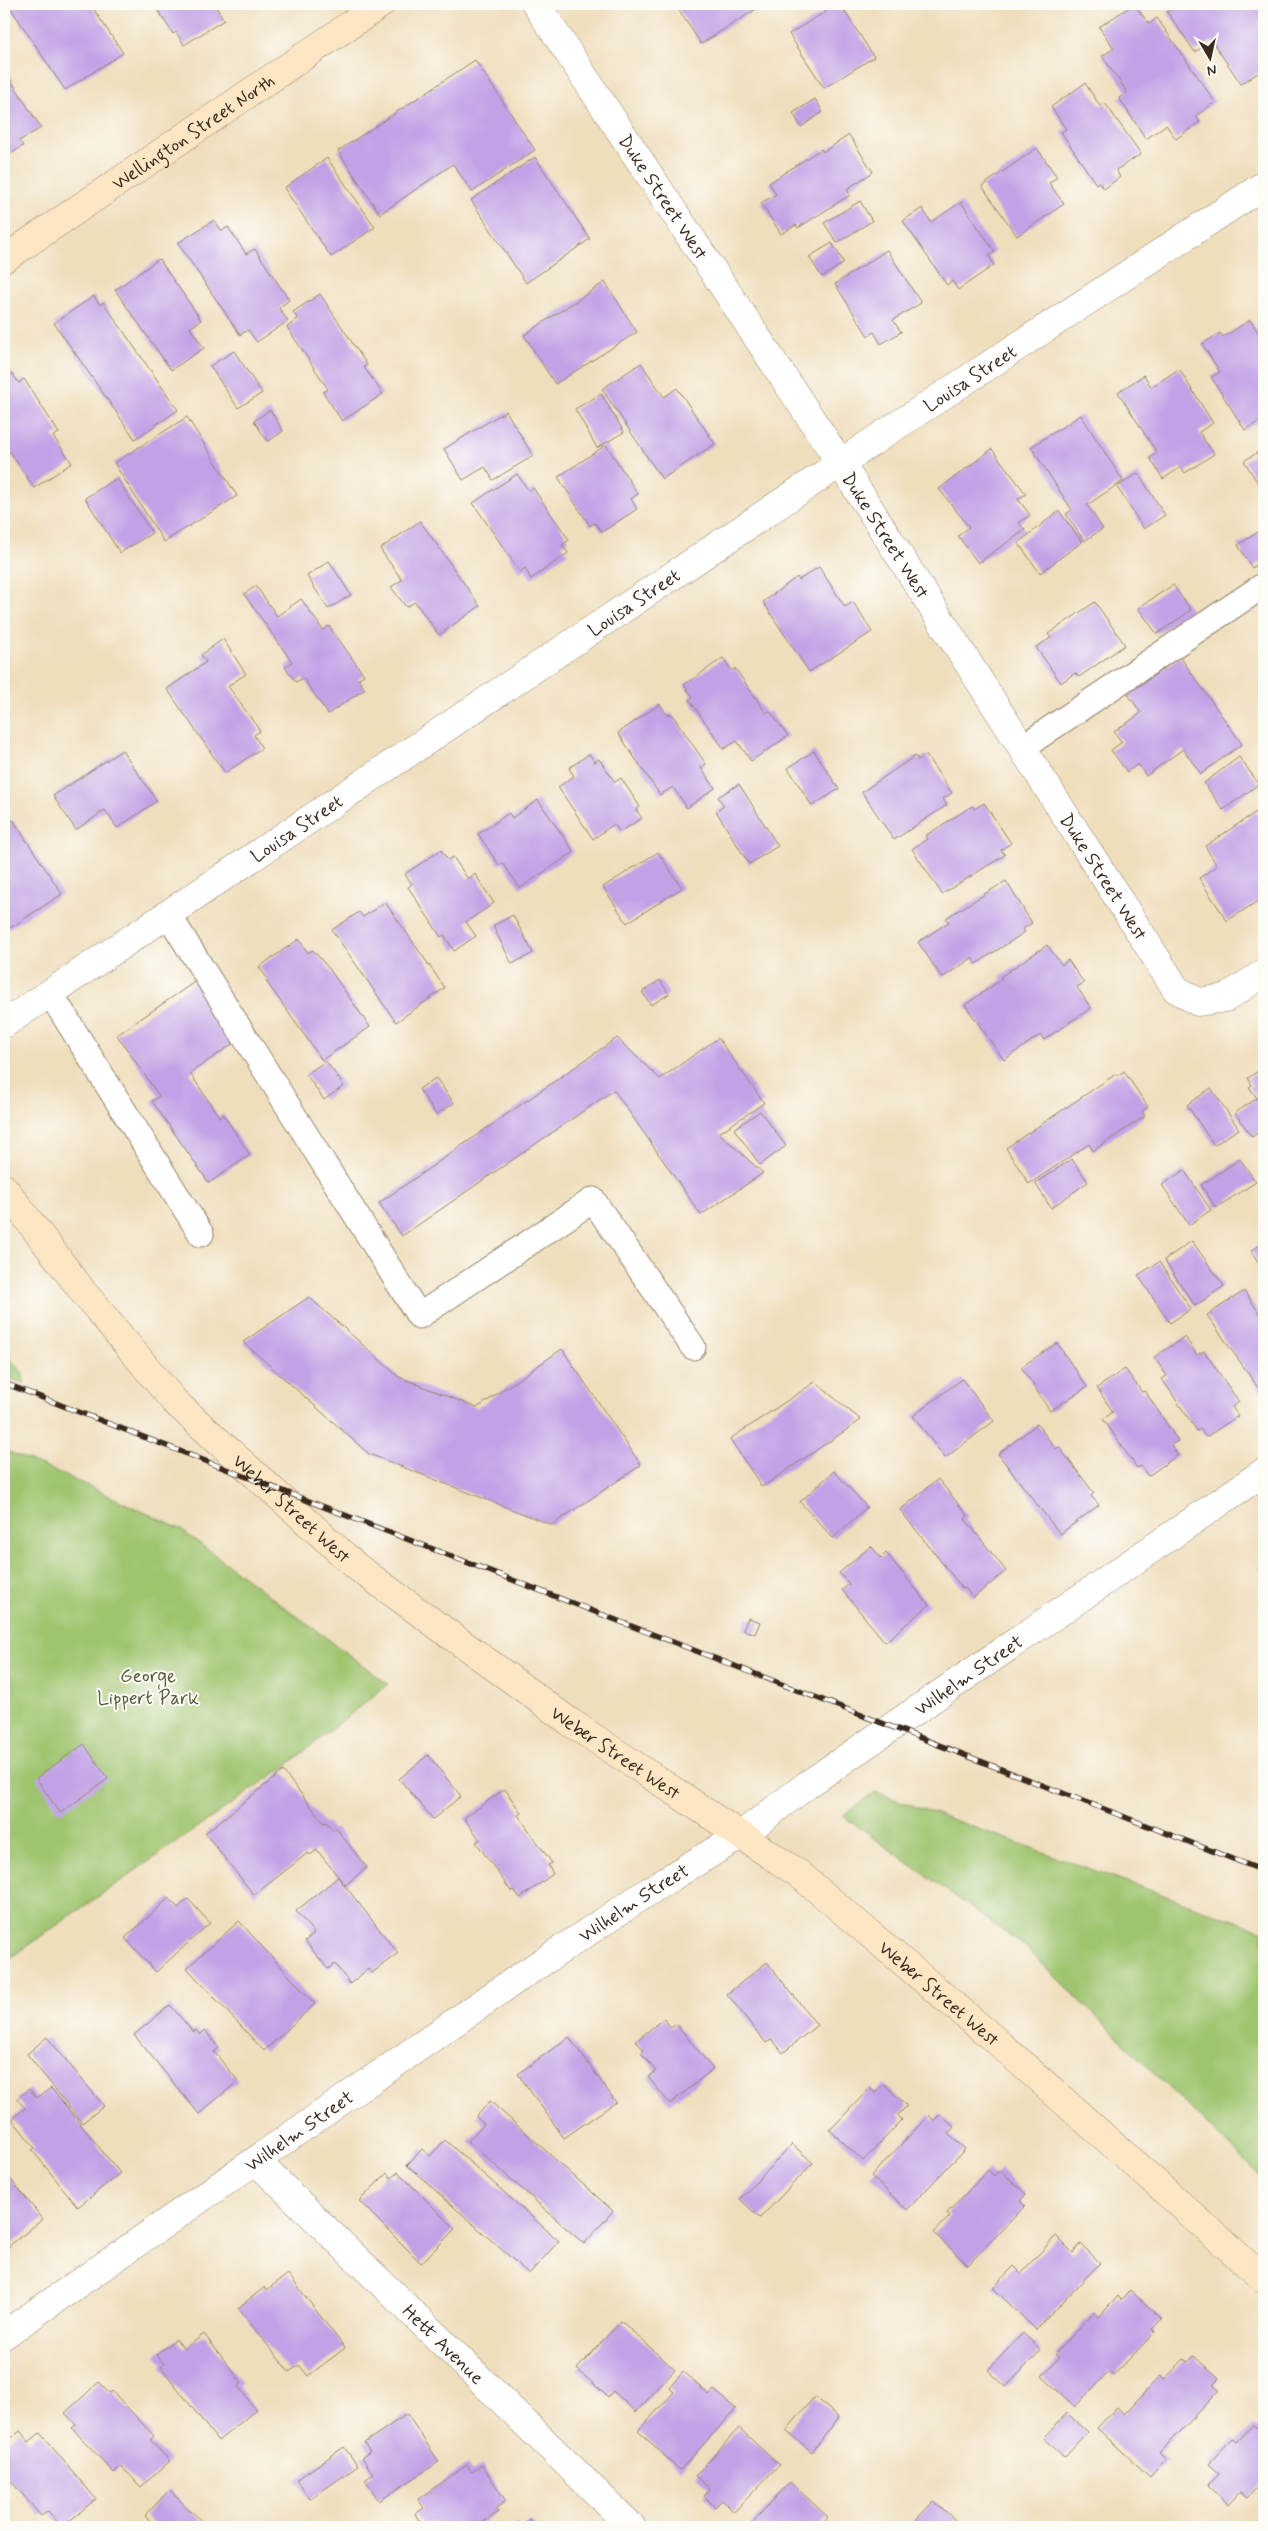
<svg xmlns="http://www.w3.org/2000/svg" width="1268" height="2531" font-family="Mynerve,sans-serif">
<rect width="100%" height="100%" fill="#fdfcf7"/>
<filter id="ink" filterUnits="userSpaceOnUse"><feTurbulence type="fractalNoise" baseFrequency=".02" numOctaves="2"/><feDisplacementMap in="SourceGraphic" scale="10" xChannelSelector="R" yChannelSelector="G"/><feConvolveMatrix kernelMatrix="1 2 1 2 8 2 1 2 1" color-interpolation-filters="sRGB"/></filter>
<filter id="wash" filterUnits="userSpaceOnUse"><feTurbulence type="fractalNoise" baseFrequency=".0096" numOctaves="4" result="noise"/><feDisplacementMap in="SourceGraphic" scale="20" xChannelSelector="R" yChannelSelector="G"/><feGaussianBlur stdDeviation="1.12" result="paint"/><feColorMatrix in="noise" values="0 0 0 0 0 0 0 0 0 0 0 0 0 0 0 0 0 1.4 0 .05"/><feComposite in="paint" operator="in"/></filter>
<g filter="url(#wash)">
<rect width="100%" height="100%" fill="#efdebc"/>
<!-- green -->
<path fill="#9fc46e" stroke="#6d7746" d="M4,1352L23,1373L24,1384L4,1376Z
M4,1450L78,1481L180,1529L388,1684L286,1766L4,1962Z
M875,1792L1264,1931V2180L1023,1945L843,1816Z"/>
<g id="blocks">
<!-- building -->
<path fill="#c1a2e6" d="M8,4H90L123,53L65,90Z
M154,4H222L216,7L224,20L184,45L176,32L173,34Z
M675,4H764L701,44Z
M838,4H840L874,57L824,88L789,34Z
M1134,4L1149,24L1157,18L1215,102L1196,116L1200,122L1176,139L1166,125L1146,139L1119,98L1127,92L1102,56L1114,48L1099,27Z
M1179,4H1261L1264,8V69L1241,84L1212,41L1195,52L1167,12Z
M475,60L535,150L472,192L453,164L380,214L338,151Z
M4,69L41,128L19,141L23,146L4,158Z
M1085,83L1100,106L1105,103L1141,154L1116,170L1120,177L1104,189L1099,182L1096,184L1061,132L1066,129L1051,107Z
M815,99L823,112L801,127L793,113Z
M849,135L873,172L847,189L850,195L798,228L796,225L781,234L761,203L776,194L769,183L821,149L823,152Z
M1037,148L1057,177L1049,183L1064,204L1017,236L982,186Z
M535,157L590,239L526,283L471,200Z
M327,158L375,227L331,257L284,188Z
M860,201L872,221L837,243L824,223Z
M961,202L995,252L989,256L994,265L958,290L952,281L947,285L903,221L922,208L931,222Z
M214,220L222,231L228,227L246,254L255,249L289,300L279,308L288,321L257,342L248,330L240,335L178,243Z
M832,243L844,263L822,277L809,257Z
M887,250L921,303L893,320L901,332L881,344L874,332L868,336L835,284Z
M159,259L201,320L190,328L204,348L171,370L115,290Z
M605,282L637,332L555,384L524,335Z
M320,294L367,365L364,367L383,394L342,421L323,392L328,389L287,327L298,319L293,312Z
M94,296L100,305L103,302L178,410L135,439L54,323Z
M1250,320L1264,341V418L1245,430L1211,377L1220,372L1202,344L1220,333L1223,337Z
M234,351L262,393L238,408L210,366Z
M641,363L664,397L677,388L715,444L662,479L602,389Z
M1179,369L1213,423L1199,432L1214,454L1185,473L1181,467L1163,479L1150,458L1157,453L1118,392L1144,375L1151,387Z
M12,373L19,383L24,379L59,433L53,436L72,463L34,488L4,443V379Z
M601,394L624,432L597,448L575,409Z
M270,410L283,431L268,442L254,421Z
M506,411L533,456L493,480L485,467L463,480L444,449Z
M1081,415L1123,481L1087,505L1103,529L1084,541L1066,514L1072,510L1031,447Z
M187,417L237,496L164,542L114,463Z
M606,445L638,494L631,499L637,509L602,532L595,523L590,526L558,477Z
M992,449L1026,494L1018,499L1030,515L1019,523L1025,530L978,563L958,536L969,527L939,489Z
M1263,449L1264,488L1262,489L1244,461Z
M1138,473L1165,515L1144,529L1117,487Z
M517,474L529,491L533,488L569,540L562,545L568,553L531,579L525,568L520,572L473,503Z
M117,478L152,533L120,553L85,498Z
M1059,511L1082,542L1040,573L1018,543Z
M420,521L480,606L439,635L415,602L406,607L391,587L402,580L380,549Z
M1264,528V560L1252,568L1238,545Z
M329,561L351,595L328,609L307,576Z
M819,567L845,607L853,602L872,632L809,672L763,602L797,577L799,580Z
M1173,585L1191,610L1157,634L1138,608Z
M256,586L277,616L301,599L323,630L329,626L364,675L358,679L365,689L328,714L303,678L296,682L285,667L292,662L244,594Z
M1095,602L1125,645L1079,677L1075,673L1061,683L1036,647L1051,638L1048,634Z
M223,639L246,674L228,686L260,731L254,735L262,748L225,773L167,689L206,662L201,655Z
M1180,657L1242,744L1201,774L1183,749L1146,776L1138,764L1127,772L1111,750L1122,742L1114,732L1141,713L1128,694Z
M723,658L732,671L735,668L766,713L770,711L788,736L751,761L737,741L724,749L689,699L693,697L684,685Z
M660,704L667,715L671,713L706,764L701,768L715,788L687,808L673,787L660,795L618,733Z
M122,750L157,801L117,828L105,810L76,830L53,796Z
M814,751L839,789L812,806L788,768Z
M589,754L595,762L599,759L615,782L621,778L640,807L636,810L642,818L620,832L614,824L593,839L558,787L574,776L569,768Z
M926,755L952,793L943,799L947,805L894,840L862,792L915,756L918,760Z
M1239,757L1259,784L1223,810L1204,783Z
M739,784L778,846L749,864L716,811L724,806L718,797Z
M538,800L574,852L520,888L503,863L499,865L478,834L509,813L512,818Z
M984,803L1011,843L1001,850L1005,855L942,894L912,849L927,839L925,836L972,806L974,809Z
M1256,812L1264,824V897L1227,921L1199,878L1217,866L1205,846Z
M4,818L7,824L13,820L62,894L4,932Z
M441,850L448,860L453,857L468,879L475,874L494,903L466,922L476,936L454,951L444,935L441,937L408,887L412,884L405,874Z
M658,852L682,888L627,923L603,887Z
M1006,881L1032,923L1023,929L1025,932L976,964L972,958L942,978L918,942L949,922L946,918Z
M385,902L445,988L396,1022L332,930L359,912L363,917Z
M513,915L533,953L512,964L493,926Z
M299,939L308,953L313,950L330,970L370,1027L322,1060L266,981L268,979L259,967Z
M1047,945L1062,965L1068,960L1084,983L1077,987L1091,1008L1044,1040L1040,1035L1004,1060L965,1005L1002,979L1000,977Z
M660,980L669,994L651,1005L642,992Z
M196,981L237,1041L190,1073L219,1117L223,1114L250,1155L209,1183L152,1101L159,1096L117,1035Z
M617,1038L660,1079L718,1038L764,1103L719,1133L763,1173L701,1215L614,1090L402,1236L379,1203Z
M326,1061L344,1086L324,1100L306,1074Z
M1264,1067V1129L1252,1137L1235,1113L1257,1098L1249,1087L1252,1085L1248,1078Z
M1124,1071L1148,1107L1142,1111L1145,1116L1093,1151L1089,1144L1029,1184L1006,1148L1116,1074L1117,1076Z
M436,1078L454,1103L436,1115L419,1089Z
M1211,1088L1239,1129L1214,1145L1187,1105Z
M760,1111L786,1146L760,1165L734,1129Z
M1072,1159L1088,1182L1051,1208L1035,1183Z
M1240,1159L1256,1182L1216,1208L1201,1185Z
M1184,1170L1211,1210L1189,1225L1162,1185Z
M1192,1241L1224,1286L1195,1306L1164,1260Z
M1264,1242V1263L1261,1266L1251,1251Z
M1159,1262L1191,1309L1170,1323L1138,1275Z
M1244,1291L1260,1314L1264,1311V1396L1207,1315Z
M309,1297L399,1377L477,1408L562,1349L641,1465L552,1525L369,1454L243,1342Z
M1185,1337L1197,1355L1204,1351L1239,1402L1232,1407L1238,1416L1206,1437L1200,1429L1197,1431L1162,1379L1167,1376L1154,1357Z
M1057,1343L1087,1387L1050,1411L1021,1367Z
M1125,1369L1142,1392L1145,1391L1178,1441L1171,1445L1178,1455L1148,1476L1141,1466L1137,1468L1103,1419L1113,1412L1097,1388Z
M962,1379L994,1421L945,1458L913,1416Z
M815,1382L861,1420L762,1487L730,1439Z
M1037,1424L1056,1449L1059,1447L1094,1493L1091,1496L1099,1505L1060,1534L998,1454Z
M834,1471L867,1507L833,1538L800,1502Z
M938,1479L968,1516L965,1519L1006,1571L973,1598L965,1588L963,1589L900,1510Z
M871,1546L881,1558L886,1553L929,1605L885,1642L842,1590L849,1584L839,1573Z
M1264,1563V1575L1259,1567Z
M748,1618L760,1622L755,1634L743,1630Z
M84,1744L108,1779L60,1813L36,1778Z
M428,1755L461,1796L433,1819L399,1779Z
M283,1771L324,1823L326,1822L333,1830L336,1828L367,1868L345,1885L317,1850L310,1855L308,1853L254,1895L205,1833Z
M505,1789L521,1813L518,1815L552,1863L548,1865L553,1874L520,1898L514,1890L511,1891L476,1842L480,1840L464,1818Z
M338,1877L398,1953L372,1973L368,1969L350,1984L335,1964L328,1969L305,1941L314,1933L296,1911Z
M169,1898L178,1908L188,1899L210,1923L156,1972L125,1938Z
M239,1921L315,2004L264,2051L187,1968Z
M767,1962L817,2025L783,2053L772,2039L766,2043L727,1994Z
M170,2005L193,2032L196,2030L200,2035L205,2030L219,2048L214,2052L238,2081L199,2114L134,2035Z
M664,2018L671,2028L676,2024L713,2069L670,2104L648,2077L656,2071L641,2053L644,2050L636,2041Z
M47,2037L104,2106L82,2123L27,2054Z
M569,2037L616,2102L564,2138L518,2074Z
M884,2084L907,2106L898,2115L902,2120L863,2161L830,2130L870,2088L875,2093Z
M51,2088L120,2173L78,2207L32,2150L35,2148L12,2119L25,2108L17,2099L29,2089L37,2098Z
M490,2101L613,2211L584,2244L468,2141L484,2124L476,2117Z
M940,2114L954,2127L948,2134L965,2149L907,2210L871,2176L929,2115L934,2121Z
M445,2140L559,2241L529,2274L407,2165L422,2149L430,2156Z
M792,2144L813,2163L760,2218L740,2199Z
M988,2170L994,2176L1000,2170L1026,2194L1020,2201L1025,2206L968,2265L934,2233L950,2216L947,2213Z
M4,2171L43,2219L4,2250Z
M398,2172L455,2229L421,2263L359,2201L387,2173L391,2178Z
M1056,2236L1073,2253L1081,2244L1100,2263L1036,2330L993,2288L1014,2266L1021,2273Z
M288,2274L345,2348L308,2376L299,2365L289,2372L238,2308L265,2287L267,2290Z
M1130,2290L1162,2319L1152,2329L1155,2332L1113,2376L1109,2371L1075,2407L1042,2376L1059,2358L1055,2354L1094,2312L1099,2317L1118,2296L1121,2300Z
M621,2321L675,2370L636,2412L613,2391L608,2397L577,2369Z
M1023,2333L1041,2350L1006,2387L988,2370Z
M204,2334L242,2383L238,2386L256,2410L218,2441L161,2367L164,2364L156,2355L176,2339L184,2349Z
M1194,2356L1219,2379L1213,2385L1219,2390L1159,2453L1166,2459L1150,2477L1097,2428L1117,2407L1124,2414L1160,2376L1165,2379L1184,2359L1188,2362Z
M683,2372L709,2395L714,2390L736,2409L680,2470L638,2431L674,2392L669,2388Z
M99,2382L110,2393L112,2391L154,2436L150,2440L170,2461L141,2487L121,2466L114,2473L72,2428L76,2425L65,2413Z
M814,2397L839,2417L812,2452L786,2431Z
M1067,2413L1087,2432L1064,2457L1044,2438Z
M407,2414L439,2462L379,2501L365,2480L373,2474L362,2457L370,2452L364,2443Z
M1264,2421V2480L1247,2498L1240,2492L1228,2505L1208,2486L1220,2473L1209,2463L1233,2438L1237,2442L1253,2425L1257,2428Z
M739,2428L779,2465L734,2512L722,2500L715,2507L704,2496L710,2489L695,2476Z
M20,2431L29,2442L40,2433L96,2499L62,2527L48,2511L41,2516L4,2473V2444Z
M344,2447L358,2466L310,2499L296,2480Z
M467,2465L472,2472L482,2465L506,2501L496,2508L499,2512L476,2527H438L434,2522L423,2527L415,2514L424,2508L418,2499Z
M790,2482L828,2517L819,2527H748Z
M169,2490L208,2527H157L145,2516Z
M934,2501L955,2520L948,2527H909Z
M530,2520L536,2527H512L517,2523L521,2527Z
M1264,2520V2527H1257Z"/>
</g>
</g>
<g filter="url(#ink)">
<use href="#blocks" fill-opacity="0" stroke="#95846d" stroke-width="1"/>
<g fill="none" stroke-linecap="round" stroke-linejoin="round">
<defs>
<path id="lane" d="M1023,747L1264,585
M168,914L419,1316L593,1200L693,1347
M50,993L201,1234"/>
<g id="street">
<path id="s1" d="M536,4L841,464L1176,989L1198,1002L1226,998L1264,973"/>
<path id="s2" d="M4,1024L881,436L1264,185"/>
<path id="s3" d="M256,2161L632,2527"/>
<path id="s4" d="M4,2335L514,1981L660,1884L741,1835L807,1785L1264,1472"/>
</g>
<g id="secondary">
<path id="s5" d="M4,259L381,4"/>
<path id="s6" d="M4,1188L84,1293L175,1402L357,1567L570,1722L799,1874L994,2039L1264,2279"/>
</g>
</defs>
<!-- lane casing -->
<use href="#lane" stroke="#95846d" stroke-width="27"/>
<!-- street casing -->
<use href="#street" stroke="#95846d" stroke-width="29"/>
<!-- secondary casing -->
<use href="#secondary" stroke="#95846d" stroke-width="29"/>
<!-- lane -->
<use href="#lane" stroke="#fff" stroke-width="25"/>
<!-- street -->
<use href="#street" stroke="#fff" stroke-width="28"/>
<!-- secondary -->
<use href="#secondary" stroke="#fce6c4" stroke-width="28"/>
<defs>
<path id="rail" d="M4,1383L1264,1871"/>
</defs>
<!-- rail casing -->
<use href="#rail" stroke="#3b2a1e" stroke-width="5.5"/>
<!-- rail -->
<use href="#rail" stroke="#fdfcf7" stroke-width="4" stroke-dasharray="11" stroke-linecap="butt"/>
</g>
</g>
<g text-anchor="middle" stroke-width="4" stroke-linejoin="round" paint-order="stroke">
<!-- street labels -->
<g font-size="19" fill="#3b2a1e" stroke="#fdfcf7">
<text dy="7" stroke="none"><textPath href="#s5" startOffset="228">Wellington Street North</textPath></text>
<text dy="7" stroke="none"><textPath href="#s1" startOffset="231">Duke Street West</textPath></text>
<text dy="7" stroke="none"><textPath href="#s2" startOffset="1162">Louisa Street</textPath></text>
<text dy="7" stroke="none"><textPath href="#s1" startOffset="636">Duke Street West</textPath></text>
<text dy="7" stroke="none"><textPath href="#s2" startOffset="758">Louisa Street</textPath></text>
<text dy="7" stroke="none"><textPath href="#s2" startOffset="352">Louisa Street</textPath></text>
<text dy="7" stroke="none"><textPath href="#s1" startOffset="1041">Duke Street West</textPath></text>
<text dy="7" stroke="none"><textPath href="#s6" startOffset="432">Weber Street West</textPath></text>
<text dy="7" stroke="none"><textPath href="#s4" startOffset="1169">Wilhelm Street</textPath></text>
<text dy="7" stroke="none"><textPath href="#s6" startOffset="838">Weber Street West</textPath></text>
<text dy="7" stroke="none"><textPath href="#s4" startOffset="764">Wilhelm Street</textPath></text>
<text dy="7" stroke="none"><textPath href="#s6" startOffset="1242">Weber Street West</textPath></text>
<text dy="7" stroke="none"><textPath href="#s4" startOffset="359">Wilhelm Street</textPath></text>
<text dy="7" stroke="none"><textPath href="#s3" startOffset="262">Hett Avenue</textPath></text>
</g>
<!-- park labels -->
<g font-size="19" fill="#595836" stroke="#fdfcf7">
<text x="148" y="1682">George<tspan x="148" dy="22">Lippert Park</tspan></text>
</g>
</g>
<!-- margin -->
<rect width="1268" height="2531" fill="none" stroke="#fdfcf7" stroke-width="20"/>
<!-- north arrow -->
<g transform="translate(1210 58) rotate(171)" stroke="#fdfcf7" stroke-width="4" paint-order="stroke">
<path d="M0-4L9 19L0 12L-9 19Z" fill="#3b2a1e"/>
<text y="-8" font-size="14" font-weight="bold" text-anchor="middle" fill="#3b2a1e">N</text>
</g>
</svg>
